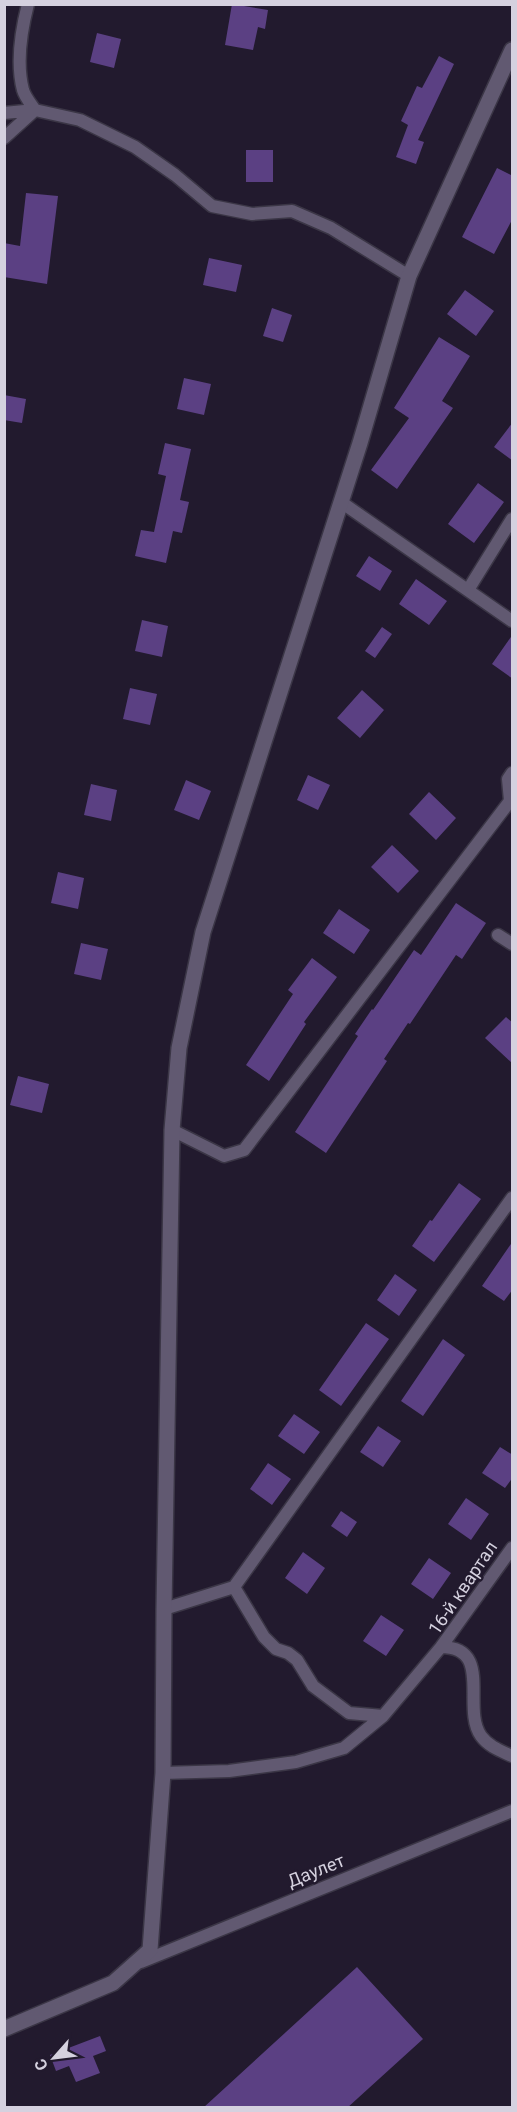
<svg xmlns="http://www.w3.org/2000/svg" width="517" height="2112" font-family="Roboto,sans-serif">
<rect width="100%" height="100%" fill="#221a2e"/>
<!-- building -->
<path fill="#5b4083" d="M232,4L268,10L265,29L258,27L253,50L225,45Z
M97,33L121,39L114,68L90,62Z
M439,56L454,64L418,140L424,142L416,164L396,157L408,125L401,121L417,86L422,88Z
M246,150H273V182H246Z
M497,168L513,176V218L494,254L462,237Z
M26,193L58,196L47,284L4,277V243L20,246Z
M209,258L242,265L236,292L203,285Z
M465,290L494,311L476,336L447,314Z
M272,308L292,315L283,342L263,336Z
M439,337L470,356L442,401L453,408L397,489L371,470L409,418L394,408Z
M184,378L211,384L204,415L177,409Z
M4,395L26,399L22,423L4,420Z
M513,422V461L494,447Z
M165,443L191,449L180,500L189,502L182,533L173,531L166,563L135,556L141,530L154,532L166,476L158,474Z
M478,483L504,502L474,543L448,524Z
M369,556L392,571L380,591L356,576Z
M416,579L447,601L429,625L399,604Z
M142,620L168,626L162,657L135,651Z
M382,627L392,634L375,658L365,651Z
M513,634V679L492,664Z
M130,688L157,694L150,725L123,719Z
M362,690L384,710L360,738L337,718Z
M308,775L330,785L318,810L297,800Z
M186,780L211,791L199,820L174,810Z
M91,784L117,790L111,821L84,815Z
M429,792L456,818L436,840L409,814Z
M392,845L419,871L398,893L371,867Z
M58,872L84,878L78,909L51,903Z
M456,903L486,923L462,959L456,955L410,1024L408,1023L384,1059L387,1061L326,1153L295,1132L358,1036L355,1034L372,1009L373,1010L414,950L421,955Z
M339,909L370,930L354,954L323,933Z
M81,943L108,949L101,980L74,974Z
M312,958L337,977L304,1022L306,1024L269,1081L246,1065L293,994L288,990Z
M506,1017L513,1023V1064L485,1038Z
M18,1076L49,1084L42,1113L10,1105Z
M459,1183L481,1199L434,1262L412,1246L430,1220L432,1221Z
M513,1241V1289L504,1301L482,1286Z
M395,1274L417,1290L399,1316L377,1300Z
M366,1323L389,1339L341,1406L319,1390Z
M443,1339L465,1355L423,1416L401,1401Z
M294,1414L320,1432L304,1454L278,1436Z
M378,1426L401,1441L383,1467L360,1452Z
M500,1447L513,1455V1477L505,1488L482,1473Z
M268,1463L291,1479L272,1505L250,1489Z
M466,1498L489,1514L471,1540L448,1524Z
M341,1511L357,1522L347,1537L331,1526Z
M303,1552L325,1568L307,1594L285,1578Z
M429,1558L451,1573L433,1599L411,1584Z
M381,1615L404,1630L386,1656L363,1641Z
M357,1967L423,2039L347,2108H203Z
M100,2036L106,2051L93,2056L100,2073L76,2082L69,2066L56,2071L50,2055Z"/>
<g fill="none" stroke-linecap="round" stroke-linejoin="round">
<defs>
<path id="minor" d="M4,113L35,110L80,120L135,147L175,175L212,206L252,214L292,211L331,228L409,276
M4,138L35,110C31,104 25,97 23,90C16,63 21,31 28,4
M341,502L512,621
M468,590L512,519
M498,935L512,944
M172,1130L224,1156L244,1150L510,801L508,779L512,773
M512,1548L441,1647C494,1647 461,1708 481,1736C489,1747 501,1751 512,1756
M234,1587L264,1637L276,1649L288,1653L297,1660L313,1686L349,1713L383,1716
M164,1609L234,1587L512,1198
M163,1773L229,1771L296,1762L344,1748L383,1716L441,1647
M141,1962L512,1811"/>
<path id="tertiary" d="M4,2029L113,1983L150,1950L163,1773L164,1609L172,1130L179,1048L203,932L360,443L409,276L512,50"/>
</defs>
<!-- minor casing -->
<use href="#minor" stroke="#3b3646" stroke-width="15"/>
<!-- tertiary casing -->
<use href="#tertiary" stroke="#3b3646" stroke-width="18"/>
<!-- minor -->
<use href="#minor" stroke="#615971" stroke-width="12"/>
<!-- tertiary -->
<use href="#tertiary" stroke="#615971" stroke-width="15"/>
</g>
<g text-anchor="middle" stroke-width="4.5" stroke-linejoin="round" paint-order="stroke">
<!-- street labels -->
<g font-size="18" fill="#d5d1df" stroke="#221a2e">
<text transform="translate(463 1588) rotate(-56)" y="6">16-й квартал</text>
<text transform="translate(316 1871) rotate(-22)" y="6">Даулет</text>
</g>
</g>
<!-- border -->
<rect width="517" height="2112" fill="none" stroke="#d5d1df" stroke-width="12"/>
<!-- north arrow -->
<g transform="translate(54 2058) rotate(242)" stroke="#221a2e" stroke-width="4.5" paint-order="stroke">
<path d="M0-4.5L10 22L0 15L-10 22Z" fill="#d5d1df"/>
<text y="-9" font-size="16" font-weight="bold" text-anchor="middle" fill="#d5d1df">С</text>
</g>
</svg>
